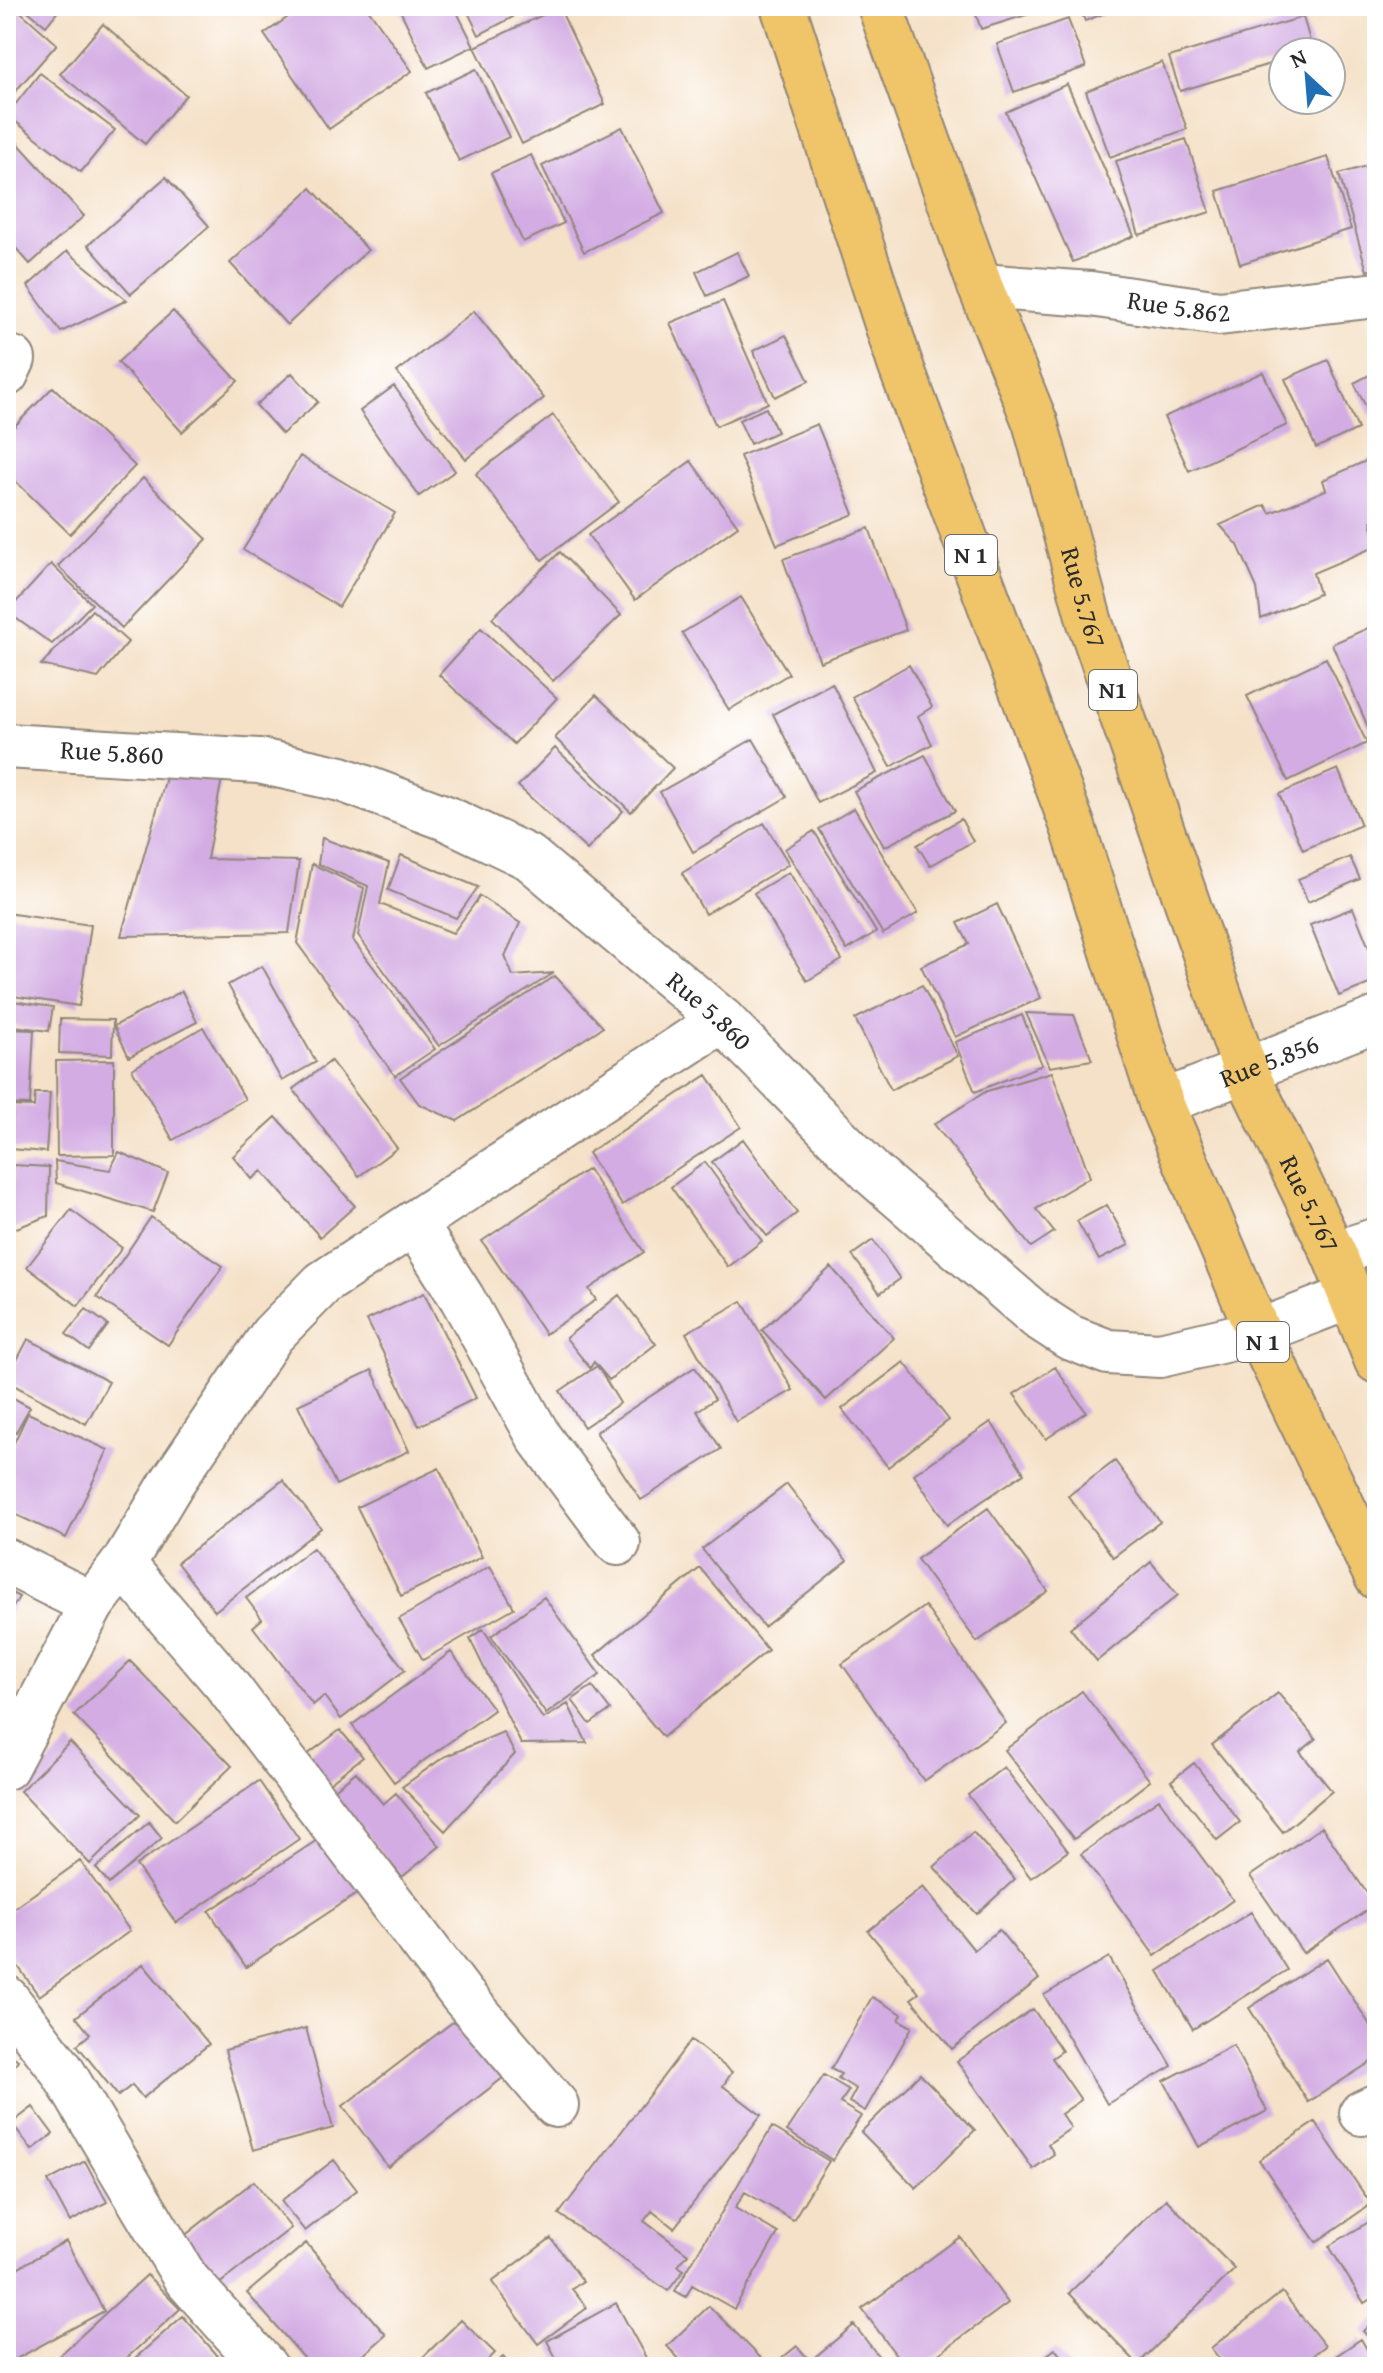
<svg xmlns="http://www.w3.org/2000/svg" width="1383" height="2373" font-family="'Gentium Book Plus',serif">
<rect width="100%" height="100%" fill="#fff"/>
<filter id="ink" filterUnits="userSpaceOnUse"><feTurbulence type="fractalNoise" baseFrequency=".0125" numOctaves="2"/><feDisplacementMap in="SourceGraphic" scale="16" xChannelSelector="R" yChannelSelector="G"/><feConvolveMatrix kernelMatrix="1 2 1 2 8 2 1 2 1" color-interpolation-filters="sRGB"/></filter>
<filter id="wash" filterUnits="userSpaceOnUse"><feTurbulence type="fractalNoise" baseFrequency=".006" numOctaves="4" result="noise"/><feDisplacementMap in="SourceGraphic" scale="32" xChannelSelector="R" yChannelSelector="G"/><feGaussianBlur stdDeviation="1.8" result="paint"/><feColorMatrix in="noise" values="0 0 0 0 0 0 0 0 0 0 0 0 0 0 0 0 0 1.4 0 .05"/><feComposite in="paint" operator="in"/></filter>
<g filter="url(#wash)">
<rect width="100%" height="100%" fill="#f5e1c7"/>
<g id="blocks">
<!-- building -->
<path fill="#d3ace3" d="M6,6H14L57,44L6,102Z
M22,6H62L46,26Z
M304,6H366L412,71L329,129L264,34Z
M398,6H454L474,46L428,68Z
M465,6H508L513,17L479,35Z
M973,6H1026L1029,14L981,29Z
M1079,6H1123L1085,21Z
M559,7L605,104L522,144L475,47Z
M1303,17L1313,51L1283,52V60L1180,91L1169,57Z
M1068,19L1086,67L1014,92L997,44Z
M103,24L186,95L145,144L60,74Z
M1162,62L1187,129L1110,157L1086,91Z
M476,69L509,137L459,161L426,93Z
M40,73L115,130L81,172L7,115Z
M1067,84L1134,236L1073,262L1006,112Z
M622,127L664,213L584,252L542,166Z
M6,130L84,216L30,264L6,237Z
M1186,139L1210,212L1139,235L1116,161Z
M531,155L564,223L523,242L491,173Z
M1328,157L1351,229L1240,264L1217,191Z
M1377,163V268L1367,271L1339,174Z
M166,177L209,226L131,294L88,245Z
M311,188L368,250L287,325L230,263Z
M67,251L127,300L61,332L28,286Z
M737,252L749,276L707,296L696,272Z
M723,301L768,403L716,426L670,323Z
M173,311L238,381L182,432L118,362Z
M474,311L544,398L466,459L397,372Z
M786,335L809,381L775,397L753,351Z
M1328,360L1358,429L1316,448L1285,379Z
M1263,372L1287,425L1189,471L1164,417Z
M292,373L318,402L282,434L256,405Z
M1373,373L1377,381V411L1370,415L1354,383Z
M394,386L455,471L419,496L360,411Z
M53,387L135,466L70,534L6,472V435Z
M766,408L777,432L750,444L739,420Z
M553,415L619,502L542,560L476,474Z
M817,424L854,514L777,545L740,456Z
M300,456L395,513L339,607L243,550Z
M1377,456V518L1371,521L1377,546L1313,573L1319,594L1261,619L1257,588L1238,545L1220,525L1265,505L1270,513L1326,490L1323,480Z
M691,461L738,526L635,600L588,535Z
M143,478L207,539L122,628L58,566Z
M869,528L906,630L820,662L783,559Z
M560,552L621,615L553,681L492,618Z
M51,564L92,604L52,644L7,612Z
M741,597L789,674L729,710L682,633Z
M92,610L128,642L98,678L41,665Z
M1377,624V740L1374,741L1332,644Z
M481,628L557,698L514,744L439,675Z
M1326,658L1367,743L1288,781L1247,696Z
M909,665L932,707L918,716L932,744L891,767L852,697Z
M832,683L877,773L818,803L773,714Z
M596,695L673,768L631,812L555,738Z
M753,739L787,797L693,852L660,792Z
M555,748L623,811L587,850L518,786Z
M925,755L955,811L884,847L854,791Z
M169,767L222,778L207,859L299,861L289,933L121,936Z
M1338,769L1361,825L1303,850L1279,794Z
M854,808L918,913L883,934L819,829Z
M961,819L973,841L930,866L917,845Z
M764,823L789,864L705,914L682,873Z
M814,831L876,932L847,950L785,849Z
M322,838L389,863L380,904L453,933L480,896L520,923L505,956L513,976L554,973L439,1046L358,935L368,886L318,864Z
M401,855L478,887L456,918L388,890Z
M1350,857L1360,879L1308,902L1298,879Z
M312,864L364,888L353,940L435,1049L395,1076L297,943Z
M789,872L842,960L807,981L754,893Z
M997,904L1041,998L955,1037L921,966L969,944L958,923Z
M1353,908L1377,968V981L1339,996L1310,925Z
M6,913L91,925L79,1006L6,995Z
M262,966L316,1062L282,1081L228,985Z
M555,976L603,1027L457,1121L419,1104L400,1078Z
M922,985L958,1056L891,1090L855,1019Z
M182,991L197,1022L129,1057L114,1026Z
M6,1000L53,1007L49,1031L6,1025Z
M1026,1013L1074,1015L1092,1060L1050,1067Z
M1022,1015L1042,1065L975,1092L955,1042Z
M60,1019L113,1020L112,1055L59,1053Z
M203,1027L245,1099L173,1140L132,1069Z
M6,1029L34,1030L30,1105L6,1104Z
M114,1060V1155L57,1156L56,1061Z
M331,1061L397,1148L359,1176L293,1089Z
M1052,1072L1090,1177L1036,1209L1054,1232L1031,1247L934,1124L987,1091Z
M707,1075L741,1127L622,1205L588,1153Z
M35,1093H50L46,1152L10,1149L13,1106L34,1107Z
M276,1117L355,1206L320,1237L262,1171L252,1179L233,1156Z
M743,1139L797,1213L767,1236L712,1162Z
M119,1152L168,1173L153,1212L56,1183L55,1161L110,1170Z
M705,1162L762,1241L728,1267L671,1187Z
M13,1165L49,1167L48,1216L6,1232Z
M588,1169L644,1252L589,1289L596,1300L545,1334L482,1241Z
M1107,1205L1129,1245L1099,1260L1077,1221Z
M71,1210L122,1248L78,1306L27,1267Z
M151,1217L223,1266L168,1345L97,1297Z
M873,1240L900,1279L880,1293L852,1255Z
M831,1267L894,1338L826,1400L762,1330Z
M424,1293L476,1398L419,1426L367,1320Z
M619,1295L656,1344L609,1380L594,1362L590,1368L566,1338Z
M742,1301L793,1390L736,1422L686,1333Z
M86,1309L108,1325L89,1351L66,1334Z
M28,1339L109,1382L86,1424L6,1381Z
M904,1362L949,1420L888,1467L842,1409Z
M597,1366L620,1403L584,1427L560,1391Z
M695,1367L715,1399L697,1411L721,1449L641,1500L596,1432Z
M1055,1367L1086,1412L1046,1439L1014,1394Z
M372,1370L409,1451L336,1485L298,1405Z
M6,1394L30,1407L16,1432L6,1426Z
M28,1413L108,1450L66,1538L6,1510V1460Z
M991,1422L1024,1473L947,1525L914,1474Z
M1115,1461L1160,1522L1113,1557L1068,1496Z
M439,1468L482,1557L401,1596L357,1507Z
M283,1480L321,1528L215,1611L177,1563Z
M787,1484L847,1561L764,1627L702,1549Z
M988,1508L1048,1591L977,1642L917,1559Z
M313,1548L405,1670L341,1719L324,1696L313,1705L253,1627L262,1619L246,1598Z
M1151,1562L1178,1595L1097,1661L1070,1628Z
M490,1566L514,1608L423,1660L399,1619Z
M700,1568L768,1650L663,1737L595,1655Z
M6,1590L19,1597L6,1619Z
M544,1597L600,1675L546,1714L491,1636Z
M925,1606L1006,1723L924,1781L842,1664Z
M483,1629L543,1719L568,1704L587,1743L521,1744L470,1639Z
M451,1652L494,1710L394,1782L352,1725Z
M130,1661L232,1766L175,1821L74,1715Z
M592,1686L610,1710L590,1724L572,1700Z
M1082,1691L1150,1781L1074,1839L1005,1750Z
M1278,1693L1316,1739L1300,1752L1332,1791L1283,1832L1212,1745Z
M340,1730L363,1757L329,1783L307,1755Z
M503,1732L515,1754L445,1831L402,1787L444,1757Z
M70,1742L140,1815L90,1864L20,1791Z
M1194,1763L1240,1822L1217,1840L1171,1781Z
M1004,1767L1068,1851L1031,1878L968,1795Z
M356,1772L383,1804L396,1793L440,1846L402,1877L331,1792Z
M259,1781L299,1839L176,1923L136,1865Z
M1159,1799L1233,1900L1155,1956L1081,1854Z
M149,1822L162,1838L109,1884L96,1868Z
M1322,1827L1375,1905L1303,1953L1250,1876Z
M973,1832L1015,1879L977,1914L934,1867Z
M325,1835L361,1891L246,1967L209,1911Z
M80,1861L130,1931L39,1996L6,1949V1914Z
M923,1887L974,1950L999,1930L1039,1979L952,2049L911,1999L919,1993L868,1931Z
M1251,1912L1287,1970L1193,2029L1158,1971Z
M1109,1957L1172,2066L1107,2104L1044,1995Z
M1327,1958L1377,2036V2058L1308,2102L1249,2008Z
M143,1964L209,2044L143,2098L132,2085L118,2096L77,2045L90,2034L76,2017Z
M872,1997L902,2014L899,2020L912,2027L865,2111L849,2102L856,2089L838,2078L841,2074L831,2069Z
M1033,2009L1062,2051L1052,2058L1081,2100L1061,2114L1071,2128L1048,2144L1054,2154L1033,2169L957,2061Z
M458,2018L504,2077L388,2167L343,2106Z
M306,2028L333,2128L253,2150L225,2050Z
M691,2040L732,2072L723,2086L761,2115L674,2228L652,2211L644,2221L688,2254L678,2266L684,2270L668,2291L559,2214Z
M1233,2045L1267,2111L1199,2147L1164,2081Z
M6,2051L18,2060L6,2078Z
M920,2074L975,2130L916,2188L861,2132Z
M824,2075L849,2090L840,2103L861,2116L832,2160L787,2131Z
M33,2107L53,2134L32,2150L12,2123Z
M1315,2122L1371,2204L1316,2242L1259,2160Z
M772,2127L829,2161L793,2220L745,2192L735,2208L778,2233L734,2309L692,2285L686,2297L675,2291Z
M334,2160L357,2190L305,2231L281,2201Z
M85,2161L107,2202L70,2222L48,2181Z
M254,2181L291,2228L219,2284L183,2237Z
M6,2193L14,2199L6,2209Z
M1166,2199L1235,2269L1138,2364L1069,2293Z
M1377,2217V2295L1364,2303L1329,2246Z
M960,2237L1008,2303L921,2367H905L862,2309Z
M551,2238L583,2281L572,2289L587,2308L538,2344L492,2282Z
M66,2241L104,2311L9,2363L6,2358V2274Z
M306,2243L386,2335L350,2367H312L247,2293Z
M147,2275L180,2309L117,2367H47Z
M1282,2292L1325,2346L1298,2367H1226L1211,2348Z
M616,2303L651,2367H561L547,2341Z
M709,2306L762,2359L755,2367H674L681,2361L667,2346Z
M183,2316L218,2356L206,2367H125Z
M1377,2318V2347L1363,2331Z
M461,2320L495,2353L481,2367H413Z
M854,2325L887,2367H771L797,2346L810,2361Z
M1361,2339L1377,2367H1326L1324,2364Z
M1055,2349L1070,2367H1032Z
M503,2357L512,2367H492Z"/>
</g>
</g>
<g filter="url(#ink)">
<use href="#blocks" fill-opacity="0" stroke="#908679" stroke-width="2"/>
<g fill="none" stroke-linecap="round" stroke-linejoin="round">
<defs>
<g id="minor">
<path id="s1" d="M980,286L1091,294L1219,313L1377,295"/>
<path d="M6,374L13,359"/>
<path id="s2" d="M6,746L259,761L341,779L446,818L530,858L722,1020L873,1174L1038,1317L1069,1337L1108,1352L1160,1355L1258,1332L1349,1297"/>
<path id="s3" d="M1161,1103L1377,1019"/>
<path d="M414,1223L462,1298L540,1439L618,1543"/>
<path d="M1334,1254L1377,1240"/>
<path d="M6,1561L92,1604"/>
<path d="M123,1564L225,1683L462,1995L556,2105"/>
<path d="M6,1767L92,1604L123,1564L173,1481L272,1335L323,1283L722,1020"/>
<path d="M6,1998L61,2069L186,2279L265,2367"/>
<path d="M1362,2113L1377,2106"/>
</g>
<g id="highway">
<path d="M783,6L900,364L1073,827L1161,1103L1258,1332L1377,1577"/>
<path id="s4" d="M880,6L980,286L1035,422L1090,623L1246,1072L1334,1254L1377,1361"/>
</g>
</defs>
<!-- minor casing -->
<use href="#minor" stroke="#908679" stroke-width="48"/>
<!-- highway casing -->
<use href="#highway" stroke="#908679" stroke-width="48"/>
<!-- minor -->
<use href="#minor" stroke="#fff" stroke-width="44"/>
<!-- highway -->
<use href="#highway" stroke="#f0c469" stroke-width="44"/>
</g>
</g>
<g text-anchor="middle" stroke-width="6" stroke-linejoin="round" paint-order="stroke">
<!-- shield labels -->
<g fill="#fff" stroke="#6b6b6b" stroke-width="2">
<rect x="945" y="535" width="52" height="40" rx="6"/>
<rect x="1089" y="670" width="48" height="40" rx="6"/>
<rect x="1237" y="1322" width="52" height="40" rx="6"/>
</g>
<g font-size="24" font-weight="bold" fill="#2b2b2b">
<text x="971" y="563">N 1</text>
<text x="1113" y="698">N1</text>
<text x="1263" y="1350">N 1</text>
</g>
<!-- street labels -->
<g font-size="26" fill="#2b2b2b" stroke="#fff">
<text dy="9" stroke="none"><textPath href="#s1" startOffset="200">Rue 5.862</textPath></text>
<text dy="9" stroke="none"><textPath href="#s4" startOffset="626">Rue 5.767</textPath></text>
<text dy="9" stroke="none"><textPath href="#s2" startOffset="106">Rue 5.860</textPath></text>
<text dy="9" stroke="none"><textPath href="#s2" startOffset="778">Rue 5.860</textPath></text>
<text dy="9" stroke="none"><textPath href="#s3" startOffset="116">Rue 5.856</textPath></text>
<text dy="9" stroke="none"><textPath href="#s4" startOffset="1274">Rue 5.767</textPath></text>
</g>
</g>
<!-- margin -->
<rect width="1383" height="2373" fill="none" stroke="#fff" stroke-width="32"/>
<!-- north arrow -->
<g transform="translate(1307 76) rotate(334)"><circle r="38" fill="#ffffff" stroke="#aaaaaa" stroke-width="2"/>
<path d="M0-6L14 30L0 20L-14 30Z" fill="#1f6fb2"/>
<text y="-12" font-size="22" font-weight="bold" text-anchor="middle" fill="#2b2b2b">N</text>
</g>
</svg>
